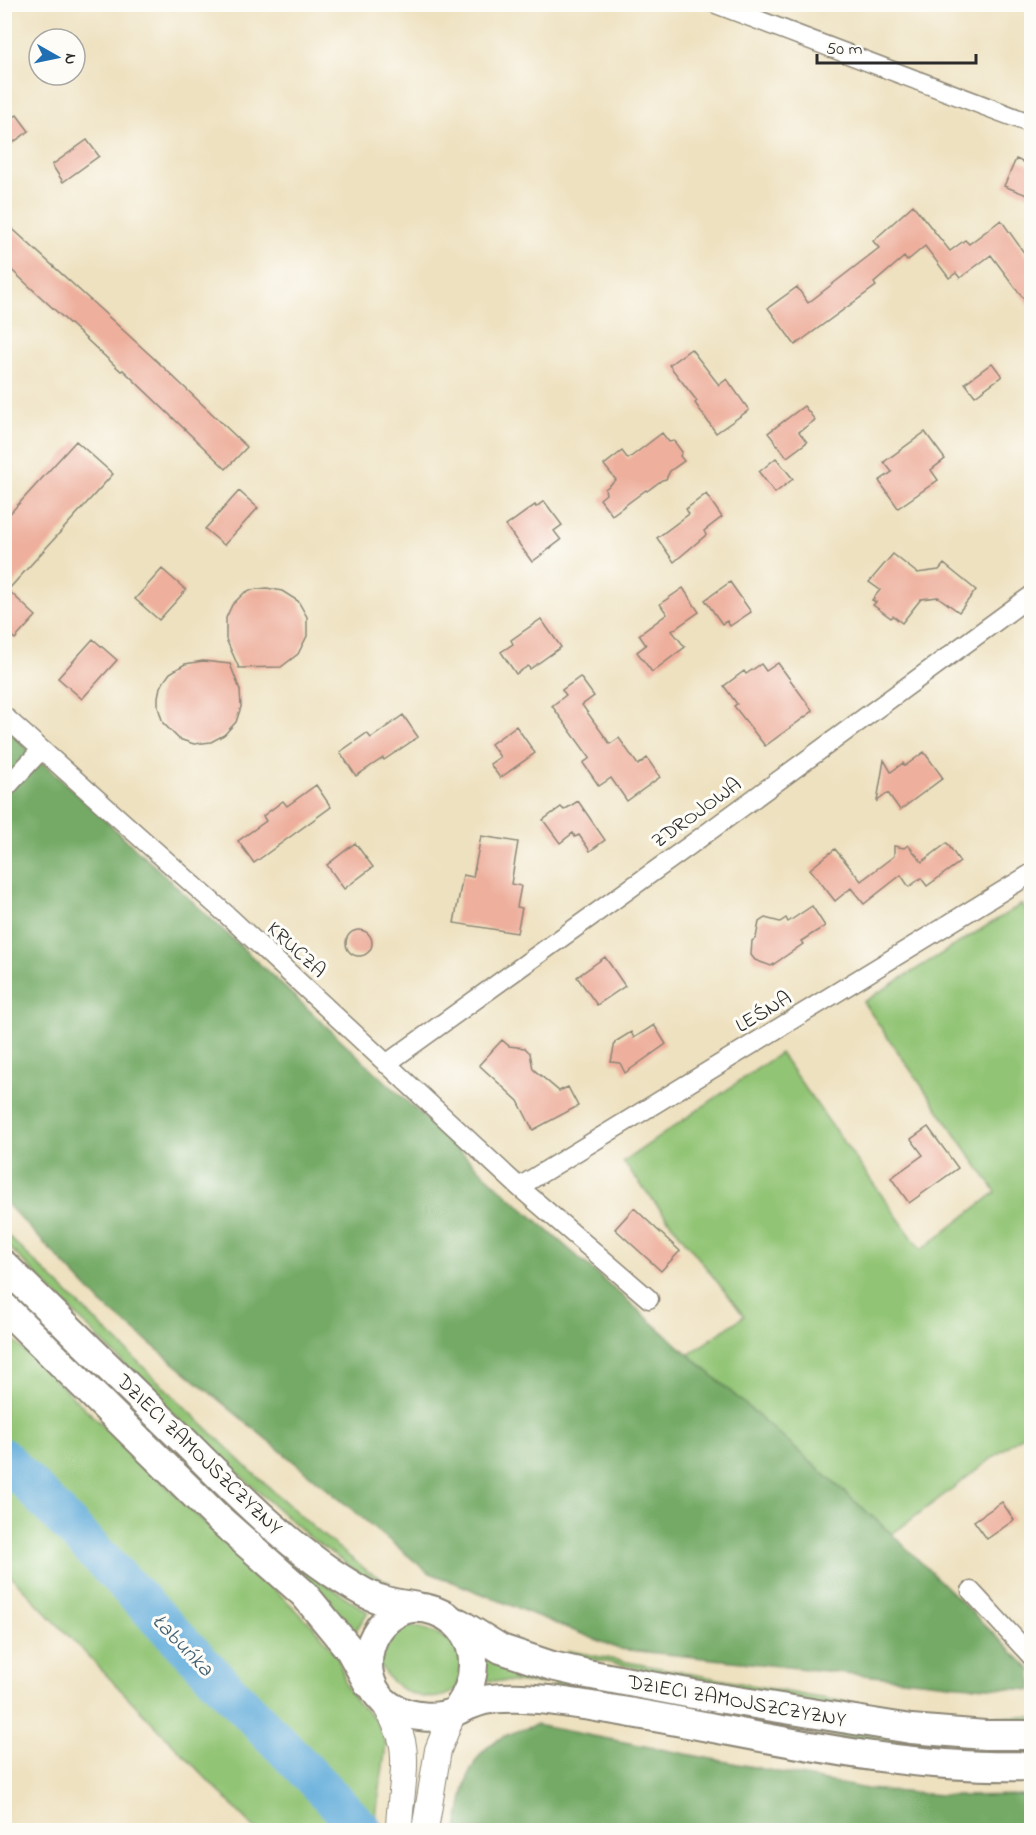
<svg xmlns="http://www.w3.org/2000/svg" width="1036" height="1835" font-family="'Indie Flower',sans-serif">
<rect width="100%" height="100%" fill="#fdfcf7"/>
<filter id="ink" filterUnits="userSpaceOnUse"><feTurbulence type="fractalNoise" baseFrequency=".0167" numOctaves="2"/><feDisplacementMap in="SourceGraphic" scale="12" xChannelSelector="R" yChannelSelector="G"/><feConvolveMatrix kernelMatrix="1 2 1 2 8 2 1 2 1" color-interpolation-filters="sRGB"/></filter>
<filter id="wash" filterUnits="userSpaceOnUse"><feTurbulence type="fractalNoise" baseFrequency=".008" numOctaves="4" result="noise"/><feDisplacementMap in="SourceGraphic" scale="24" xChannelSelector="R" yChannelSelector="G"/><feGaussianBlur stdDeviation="1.35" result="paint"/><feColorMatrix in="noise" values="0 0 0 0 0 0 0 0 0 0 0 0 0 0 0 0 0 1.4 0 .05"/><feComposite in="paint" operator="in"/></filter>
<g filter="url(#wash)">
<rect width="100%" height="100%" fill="#eee1c0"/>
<!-- green -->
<path fill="#92c475" stroke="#5e7850" stroke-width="1.5" d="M1022,904L1032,919L1031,1429L892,1534L688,1355L744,1316L623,1162L780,1053L921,1250L996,1192L863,1002Z
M4,1232L250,1470L314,1528L351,1558L369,1572L389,1582L379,1583L361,1574L309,1537L185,1426L5,1243Z
M4,1281L303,1569L368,1612L354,1633L5,1290Z
M4,1331L318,1631L338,1657L347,1688L358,1703L376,1720L386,1745L374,1830H256L5,1570Z
M402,1626C424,1626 463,1638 463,1666C463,1673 459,1682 457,1689C431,1708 394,1693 380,1665L382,1642Z
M569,1651L814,1697L936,1715L1031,1717V1722H976L909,1716L815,1703L565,1654Z
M484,1656L541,1676L542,1684L483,1680Z
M555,1679L924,1743L961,1748H1031V1755L942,1752L800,1731L554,1686Z"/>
<!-- forest -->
<path fill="#75aa66" stroke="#506a48" stroke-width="1.5" d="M4,726L502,1190L892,1534L1031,1670V1690L958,1685L619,1649L428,1572L102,1304L5,1202Z
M536,1725L867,1789L953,1796L1031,1795V1830H457C464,1795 464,1761 497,1740C508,1733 524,1729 536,1725Z"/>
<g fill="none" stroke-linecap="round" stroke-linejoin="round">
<!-- river -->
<path stroke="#63addb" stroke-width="39" d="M4,1458L363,1830"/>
</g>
<g id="blocks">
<!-- building -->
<path fill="#eeaf9c" d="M17,115L29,131L4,149V124Z
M87,140L99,156L63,182L52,165Z
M1016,159L1032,166V197L1004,186Z
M913,205L950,251L965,240L969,244L1001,220L1032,264V310L991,255L960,278L956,273L949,278L925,246L907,261L904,257L874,283L876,286L795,345L768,308L797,287L808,303L879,248L873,241Z
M4,221L160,364L247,447L226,469L123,370L121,371L4,263Z
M691,349L719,385L727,379L749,410L716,433L695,403L697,401L669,365Z
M992,363L1002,376L975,396L965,383Z
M804,406L815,420L799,432L807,442L787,457L768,433Z
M925,432L945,459L931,470L938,480L898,508L879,481L892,472L884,462Z
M662,433L669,442L674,441L682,452L680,456L684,461L670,471L666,479L662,480L647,491L646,490L612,515L600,499L606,494L605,489L616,480L604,465L622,451L628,459Z
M76,441L113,474L8,590L36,616L15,639L4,630V520Z
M776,458L793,479L775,493L759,472Z
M239,491L258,508L224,545L205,529Z
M706,494L722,517L704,531L706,535L674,562L657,538L689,514L686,509Z
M544,501L562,525L554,531L561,540L532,562L506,526L535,505L536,507Z
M893,554L917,573L939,570L944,564L976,590L959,612L938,597L921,599L902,623L893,616L891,618L873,605L876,602L872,600L880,590L869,582Z
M162,569L186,590L159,620L135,599Z
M730,582L751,612L730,626L727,621L722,624L705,600Z
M267,588L282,591L298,601L307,617V636L298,654L281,667L239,668L226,639V618L232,605L244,593L250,590Z
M683,588L699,612L672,631L685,647L652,672L637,652L646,645L639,635L667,614L660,604Z
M541,619L561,647L530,669L528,666L516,674L501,652L513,644L511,640Z
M93,639L117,660L82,699L58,678Z
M203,661L230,664L240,690L241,707L236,722L224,735L211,742L194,744L179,739L163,723L158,707V697L160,687L170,673L185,664Z
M778,663L813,711L765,746L734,706L737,704L724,686L744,671L746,674L761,664L766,671Z
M580,677L594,696L582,705L610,744L619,738L638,765L647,758L660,777L627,801L611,778L599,786L583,763L590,758L552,706L566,695L562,690Z
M403,715L418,737L384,760L383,758L356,776L340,752L367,733L371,738Z
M516,726L535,753L500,778L490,764L500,757L491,744Z
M924,752L943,778L900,810L888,793L877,801L884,760L891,772L903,763L905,766Z
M316,785L331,807L254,863L238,841L266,821L263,816L283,801L287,806Z
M578,801L605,840L590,851L579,835L575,837L573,833L560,843L543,820L561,807L564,810Z
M481,836L518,842L511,884L521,886L517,907L522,908L517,933L454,923L463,875L473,877Z
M355,843L373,867L344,889L327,865Z
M947,843L960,862L927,886L921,878L909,887L901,875L864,904L851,888L835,901L810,869L835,849L861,881L894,856V846L904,848L908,845L922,862Z
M812,906L825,926L801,941L803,944L771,966L755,960L751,955L752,941L756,938L759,922L765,918L780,922L786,918L788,922Z
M346 943a13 13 0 1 1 26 0a13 13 0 1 1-26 0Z
M605,957L625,986L597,1005L577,977Z
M654,1025L666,1044L625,1073L620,1063L611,1062L615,1042L631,1032L634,1038Z
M502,1040L509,1046L525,1048L530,1053L533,1069L559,1091L568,1087L578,1106L533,1130L518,1101L479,1065Z
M928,1127L958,1168L909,1203L891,1178L923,1155L911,1139Z
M634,1208L680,1251L661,1271L615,1229Z
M1002,1502L1014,1520L987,1539L974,1521Z"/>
</g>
</g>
<g filter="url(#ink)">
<use href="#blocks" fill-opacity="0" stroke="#8c8676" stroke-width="1.5"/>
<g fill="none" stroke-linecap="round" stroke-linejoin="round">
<defs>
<path id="street" d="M716,4L1032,124
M4,716L226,914L519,1187L649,1299
M4,790L41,750
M386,1064L689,846L1032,595
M519,1187L1032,873
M971,1591L1032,1657"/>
<path id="secondary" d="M384,1702C391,1715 399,1727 402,1741C408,1766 399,1803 399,1830
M425,1830L438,1750L453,1712"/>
<path id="primary" d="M4,1265C64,1324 124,1382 184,1441C239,1496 296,1555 365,1593C382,1602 399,1604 418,1607
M4,1307L217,1517L304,1594L350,1650L368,1683
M459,1623L501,1649L552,1666L587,1674L693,1694L911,1729L985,1735H1032
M457,1710C482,1675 480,1628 435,1611C421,1606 408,1606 395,1614C361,1634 357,1690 395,1709C412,1717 436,1720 454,1712C464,1707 473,1703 484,1700C505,1696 527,1698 549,1700C710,1720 868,1771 1032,1766"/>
</defs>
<!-- street casing -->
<use href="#street" stroke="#8c8676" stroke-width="21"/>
<!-- secondary casing -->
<use href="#secondary" stroke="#8c8676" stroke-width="28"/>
<!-- primary casing -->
<use href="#primary" stroke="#8c8676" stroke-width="32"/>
<!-- street -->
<use href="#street" stroke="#fff" stroke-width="18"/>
<!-- secondary -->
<use href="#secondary" stroke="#fff" stroke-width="26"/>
<!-- primary -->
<use href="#primary" stroke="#fff" stroke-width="28"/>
</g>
</g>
<g text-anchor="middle" stroke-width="6" stroke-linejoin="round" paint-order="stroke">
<!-- street labels -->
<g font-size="21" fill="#2b2b2b" stroke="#fdfcf7">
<text transform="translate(696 812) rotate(-36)" y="7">ZDROJOWA</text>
<text transform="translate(297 949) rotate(43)" y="7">KRUCZA</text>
<text transform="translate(763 1011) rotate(-31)" y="7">LEŚNA</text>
<text transform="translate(200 1454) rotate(44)" y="7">DZIECI ZAMOJSZCZYZNY</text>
<text transform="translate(737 1700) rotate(10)" y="7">DZIECI ZAMOJSZCZYZNY</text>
</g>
<!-- water labels -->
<g font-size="22" font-style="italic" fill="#415f71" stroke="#fdfcf7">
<text transform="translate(184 1644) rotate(46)" y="8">Łabuńka</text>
</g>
</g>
<!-- margin -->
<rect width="1036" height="1835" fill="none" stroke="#fdfcf7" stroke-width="24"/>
<!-- north arrow -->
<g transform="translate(57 57) rotate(99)"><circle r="28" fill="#fdfcf7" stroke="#a9a8a5" stroke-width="1.5"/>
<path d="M0-4.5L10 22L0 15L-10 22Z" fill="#1f6fb2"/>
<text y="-9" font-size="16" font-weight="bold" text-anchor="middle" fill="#2b2b2b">N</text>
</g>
<!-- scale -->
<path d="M817 54v9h159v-9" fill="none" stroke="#2b2b2b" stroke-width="3"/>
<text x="826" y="54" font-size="18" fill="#2b2b2b" stroke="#fdfcf7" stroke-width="4.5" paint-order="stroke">50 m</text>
</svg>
